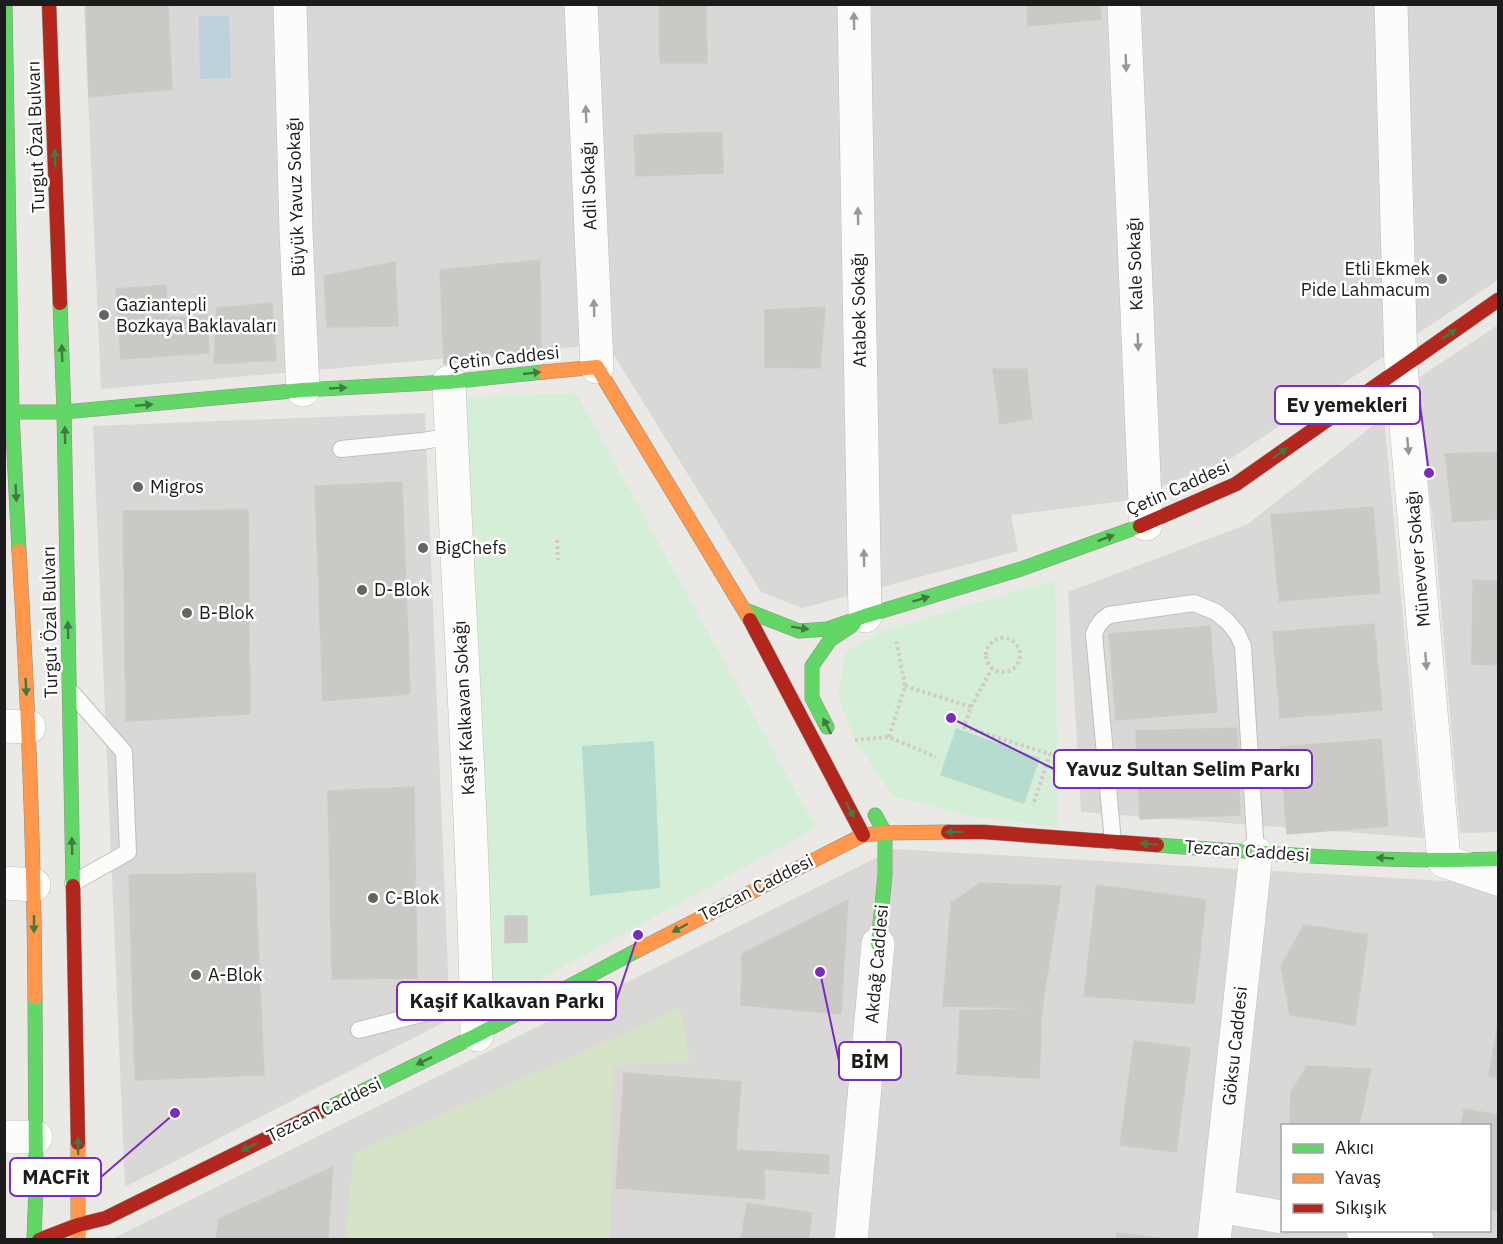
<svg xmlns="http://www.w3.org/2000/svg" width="1503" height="1244" font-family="'IBM Plex Sans',sans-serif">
<rect width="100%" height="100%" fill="#eae9e5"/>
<!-- residential -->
<path fill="#d9d8d6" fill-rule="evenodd" d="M84,5H1498V280L1230,459L1124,501L1011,515L1018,551L802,608L761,592L607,344L101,389Z
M1498,325V832L1460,833L1436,546L1415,380Z
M425,413L450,1019L125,1187L93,426Z
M1384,417L1424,838L1081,812L1068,592L1248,524Z
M894,849L1462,882L1498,896V1239L114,1240V1238ZM1282,1126H1490V1230H1282Z
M4,891H6V1124H4Z"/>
<!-- religious -->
<path fill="#d8d8d6" d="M923,1190L1083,1198L1079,1239H917Z"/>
<!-- grass -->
<path fill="#d5e4c7" d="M680,1009L690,1061L613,1066L610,1239H345L354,1154Z"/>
<!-- park -->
<path fill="#d5eed7" d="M576,393L816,828L483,1011L458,398Z
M1055,580L1058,827L968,816L893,796L855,740L838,696L846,652L885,630Z"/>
<!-- pitch -->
<path fill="#b5dcce" d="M956,728L1040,758L1024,804L940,775Z
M654,741L660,888L590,896L582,746Z"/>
<!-- water -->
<path fill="#bcd1da" d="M199,16H229L231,78L200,79Z"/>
<!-- building -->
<path fill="#cbc9c6" stroke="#cdcbc7" stroke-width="1.5" d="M86,4H168L172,89L89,97Z
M659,4H706L707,63H660Z
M1027,4H1100L1101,19L1028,26Z
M722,132L723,173L636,176L634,135Z
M540,260L541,350L444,364L440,270Z
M395,262L398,326L327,327L324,276Z
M166,285L168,318L207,315L209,353L121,359L116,289Z
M272,303L276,360L214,364L217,308Z
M825,307L820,368L765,367V310Z
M993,369H1027L1032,419L1000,424Z
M1498,452V519L1453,522L1445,454Z
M402,482L410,694L323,701L315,486Z
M1373,507L1380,593L1279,601L1271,515Z
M248,510L250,714L126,721L123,511Z
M1473,580L1498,581V665L1472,664Z
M1374,624L1382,710L1280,718L1273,632Z
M1210,626L1217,712L1116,720L1109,634Z
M1237,728L1240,815L1140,819L1136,731Z
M1381,739L1388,826L1287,834L1280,747Z
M414,787L417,978L332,979L328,791Z
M255,873L264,1075L135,1080L129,875Z
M981,883L1061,886L1042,1008L943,1006L951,903Z
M1097,885L1206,900L1194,1004L1084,996Z
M848,900L841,1014L741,1005L742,954Z
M505,916H527V942L505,943Z
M1304,925L1368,935L1355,1025L1290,1015L1281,966Z
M1042,1008L1039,1078L957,1074L960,1011Z
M1498,1024V1078L1489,1076Z
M1134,1041L1190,1048L1176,1152L1120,1145Z
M1307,1066L1371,1069L1359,1126H1290L1291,1092Z
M624,1073L741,1082L736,1150L829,1155V1174L764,1169L765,1199L616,1188Z
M1464,1109L1498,1115V1211L1490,1209V1126H1461Z
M333,1167L328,1240H216L219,1219Z
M747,1203L812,1213L808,1240H741Z
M1117,1233L1173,1240H1116Z"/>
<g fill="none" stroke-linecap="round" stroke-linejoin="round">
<defs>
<path id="lane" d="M341,449L423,441L451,436
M72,693L124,752L128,852L73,883
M1113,842L1094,634C1097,625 1101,620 1109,615L1194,603L1216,612L1227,621L1237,633L1243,646L1256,853
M359,1030L476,1000"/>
<path id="street" d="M290,4L296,231L303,390
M581,4L597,367
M854,4L865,616
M1124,4L1146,524
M1391,4L1401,367L1444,861L1498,879
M449,382C458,599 473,817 477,1035
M4,726L29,727
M4,883L34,885
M4,1137H36
M1218,1206L1282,1217
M1363,1230L1417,1240
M851,1240L878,944
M1214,1240L1256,853"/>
<path id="fast" d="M5,4L12,413L19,551
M60,303L64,412L73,886
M4,412H64L303,390L449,382L544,372
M745,610L799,631L827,629L865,616L1021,569L1140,526
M827,727L812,698V666L830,640L854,624
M875,815L885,833V875L878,944
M1157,845C1270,854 1385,863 1498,859
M318,1113L477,1035L638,950
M34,1240L36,1186L35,997"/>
<path id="slow" d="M544,372L597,367L750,620
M19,551C28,700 34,848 35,997
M638,950L863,835L885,833L948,832
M78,1240V1143"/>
<path id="jam" d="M49,4L60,303
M1140,526L1236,484L1498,300
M750,620L863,835
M948,832H984L1157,845
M73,886L78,1143
M39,1240L78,1225L106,1218L318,1113"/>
</defs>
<!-- lane casing -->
<use href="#lane" stroke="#c0bfbd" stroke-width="18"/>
<!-- street casing -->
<use href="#street" stroke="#c0bfbd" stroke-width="34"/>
<!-- fast casing -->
<use href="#fast" stroke="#8f9180" stroke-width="15"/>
<!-- slow casing -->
<use href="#slow" stroke="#8f9180" stroke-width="15"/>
<!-- jam casing -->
<use href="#jam" stroke="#8f9180" stroke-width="15"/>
<!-- path -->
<path stroke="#d3c9c7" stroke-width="4" stroke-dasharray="3 3" stroke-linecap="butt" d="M557,540L558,560
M986 655a17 17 0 1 1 34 0a17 17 0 1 1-34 0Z
M905,686L971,707L964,727L1050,754L1033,805
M971,707L992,668
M889,737L905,686L896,639
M855,740L889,737L936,757"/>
<!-- lane -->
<use href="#lane" stroke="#fcfcfb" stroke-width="16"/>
<!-- street -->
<use href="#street" stroke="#fcfcfb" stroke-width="33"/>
<!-- fast -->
<use href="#fast" stroke="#63d668" stroke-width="14"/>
<!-- slow -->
<use href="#slow" stroke="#ff974d" stroke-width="14"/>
<!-- jam -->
<use href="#jam" stroke="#b3261e" stroke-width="14"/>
</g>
<!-- one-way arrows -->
<defs><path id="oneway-solid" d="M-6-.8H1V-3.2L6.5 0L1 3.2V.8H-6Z" transform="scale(1.5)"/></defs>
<g fill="#979797">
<use href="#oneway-solid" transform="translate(854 21) rotate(-91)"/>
<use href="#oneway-solid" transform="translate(1126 63) rotate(88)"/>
<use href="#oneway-solid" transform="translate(586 114) rotate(-92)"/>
<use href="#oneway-solid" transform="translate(858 216) rotate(-91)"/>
<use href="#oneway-solid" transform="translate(594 308) rotate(-92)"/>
<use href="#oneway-solid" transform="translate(1138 342) rotate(88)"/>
<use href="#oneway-solid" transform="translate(1408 446) rotate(85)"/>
<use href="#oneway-solid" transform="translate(864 558) rotate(-91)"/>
<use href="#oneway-solid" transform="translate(1426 661) rotate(85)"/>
</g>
<g fill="#407942">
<use href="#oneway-solid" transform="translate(55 158) rotate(-92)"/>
<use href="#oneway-solid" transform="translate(1449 334) rotate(-34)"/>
<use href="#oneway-solid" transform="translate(62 353) rotate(-92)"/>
<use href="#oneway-solid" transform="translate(532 373) rotate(-6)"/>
<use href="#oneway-solid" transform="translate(338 388) rotate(-3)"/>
<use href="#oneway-solid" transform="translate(144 405) rotate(-5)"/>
<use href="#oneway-solid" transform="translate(65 435) rotate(-91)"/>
<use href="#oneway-solid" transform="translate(1280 453) rotate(-36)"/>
<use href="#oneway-solid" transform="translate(16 493) rotate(87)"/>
<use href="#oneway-solid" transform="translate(1106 538) rotate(-20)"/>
<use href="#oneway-solid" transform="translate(921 599) rotate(-17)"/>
<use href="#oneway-solid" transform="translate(800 628) rotate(9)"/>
<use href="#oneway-solid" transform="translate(68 630) rotate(-91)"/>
<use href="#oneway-solid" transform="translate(26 687) rotate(87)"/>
<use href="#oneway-solid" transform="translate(827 726) rotate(-117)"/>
<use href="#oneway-solid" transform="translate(850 810) rotate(62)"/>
<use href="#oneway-solid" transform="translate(954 832) rotate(179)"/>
<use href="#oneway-solid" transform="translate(1149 844) rotate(-176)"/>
<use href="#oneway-solid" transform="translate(72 846) rotate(-91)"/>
<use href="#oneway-solid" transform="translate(1385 858) rotate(-177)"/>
<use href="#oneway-solid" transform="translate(34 924) rotate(90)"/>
<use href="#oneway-solid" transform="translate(680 928) rotate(152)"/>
<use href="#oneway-solid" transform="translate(424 1061) rotate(154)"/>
<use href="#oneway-solid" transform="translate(78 1146) rotate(-91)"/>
<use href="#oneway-solid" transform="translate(249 1147) rotate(154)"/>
</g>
<!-- markers -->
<g fill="#646462" stroke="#fff" stroke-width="2">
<circle cx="1442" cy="279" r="6"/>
<circle cx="104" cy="315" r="6"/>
<circle cx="138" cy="487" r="6"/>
<circle cx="423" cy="548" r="6"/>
<circle cx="362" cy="590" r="6"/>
<circle cx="187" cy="613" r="6"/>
<circle cx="373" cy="898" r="6"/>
<circle cx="196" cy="975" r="6"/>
</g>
<g text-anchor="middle" stroke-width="5" stroke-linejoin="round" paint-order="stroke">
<!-- street labels -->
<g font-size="18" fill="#1c1c1c" stroke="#fff">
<text transform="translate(36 137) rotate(-92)" y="6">Turgut Özal Bulvarı</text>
<text transform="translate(589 186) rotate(-92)" y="6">Adil Sokağı</text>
<text transform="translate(296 197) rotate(-92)" y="6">Büyük Yavuz Sokağı</text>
<text transform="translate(1135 264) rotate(-92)" y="6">Kale Sokağı</text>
<text transform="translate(859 310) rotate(-91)" y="6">Atabek Sokağı</text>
<text transform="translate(504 358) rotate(-6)" y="6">Çetin Caddesi</text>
<text transform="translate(1178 488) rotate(-24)" y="6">Çetin Caddesi</text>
<text transform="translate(1418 559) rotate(-95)" y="6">Münevver Sokağı</text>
<text transform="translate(50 622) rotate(-91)" y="6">Turgut Özal Bulvarı</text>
<text transform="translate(464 708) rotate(-93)" y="6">Kaşif Kalkavan Sokağı</text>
<text transform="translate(1247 851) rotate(4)" y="6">Tezcan Caddesi</text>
<text transform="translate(756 888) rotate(-27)" y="6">Tezcan Caddesi</text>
<text transform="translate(877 964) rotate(-85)" y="6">Akdağ Caddesi</text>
<text transform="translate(1235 1046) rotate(-84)" y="6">Göksu Caddesi</text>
<text transform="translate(324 1110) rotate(-26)" y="6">Tezcan Caddesi</text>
</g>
<!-- poi labels -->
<g font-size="18" fill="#1c1c1c" stroke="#fff" text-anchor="start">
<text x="1430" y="275" text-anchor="end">Etli Ekmek<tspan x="1430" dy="21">Pide Lahmacum</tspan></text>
<text x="116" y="311">Gaziantepli<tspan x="116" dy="21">Bozkaya Baklavaları</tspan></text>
<text x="150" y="493">Migros</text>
<text x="435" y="554">BigChefs</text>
<text x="374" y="596">D-Blok</text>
<text x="199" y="619">B-Blok</text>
<text x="385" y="904">C-Blok</text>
<text x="208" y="981">A-Blok</text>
</g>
</g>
<!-- callouts -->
<path fill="none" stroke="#7b2cbf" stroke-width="2" d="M1429 473L1420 405M951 718L1054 769M638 935L616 1001M820 972L839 1061M175 1113L101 1177"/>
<g fill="#7b2cbf" stroke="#fff" stroke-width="2">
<circle cx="1429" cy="473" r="6"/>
<circle cx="951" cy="718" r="6"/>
<circle cx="638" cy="935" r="6"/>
<circle cx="820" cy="972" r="6"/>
<circle cx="175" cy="1113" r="6"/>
</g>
<g fill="#fff" stroke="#7b2cbf" stroke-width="2">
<rect x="1275" y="386" width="145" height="38" rx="6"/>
<rect x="1054" y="750" width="258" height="38" rx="6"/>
<rect x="397" y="982" width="219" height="38" rx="6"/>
<rect x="839" y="1042" width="62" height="38" rx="6"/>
<rect x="10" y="1158" width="91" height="38" rx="6"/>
</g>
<g font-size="20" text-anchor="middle" font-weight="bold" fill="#1c1c1c">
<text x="1347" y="412">Ev yemekleri</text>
<text x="1183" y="776">Yavuz Sultan Selim Parkı</text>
<text x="507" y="1008">Kaşif Kalkavan Parkı</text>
<text x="870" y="1068">BİM</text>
<text x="56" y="1184">MACFit</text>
</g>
<!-- border -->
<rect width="1503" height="1244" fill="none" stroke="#1c1c1c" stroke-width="12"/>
<!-- legend -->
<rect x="1281" y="1124" width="210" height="108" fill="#ffffff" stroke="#a4a4a4" stroke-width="1.5"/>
<rect x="1293" y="1144" width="30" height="9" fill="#63d668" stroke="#a4a4a4" stroke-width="1.5"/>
<text x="1335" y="1154" font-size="18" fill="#1c1c1c">Akıcı</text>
<rect x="1293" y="1174" width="30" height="9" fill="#ff974d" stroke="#a4a4a4" stroke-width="1.5"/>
<text x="1335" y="1184" font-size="18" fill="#1c1c1c">Yavaş</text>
<rect x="1293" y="1204" width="30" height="9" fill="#b3261e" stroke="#a4a4a4" stroke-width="1.5"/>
<text x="1335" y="1214" font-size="18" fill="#1c1c1c">Sıkışık</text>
</svg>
